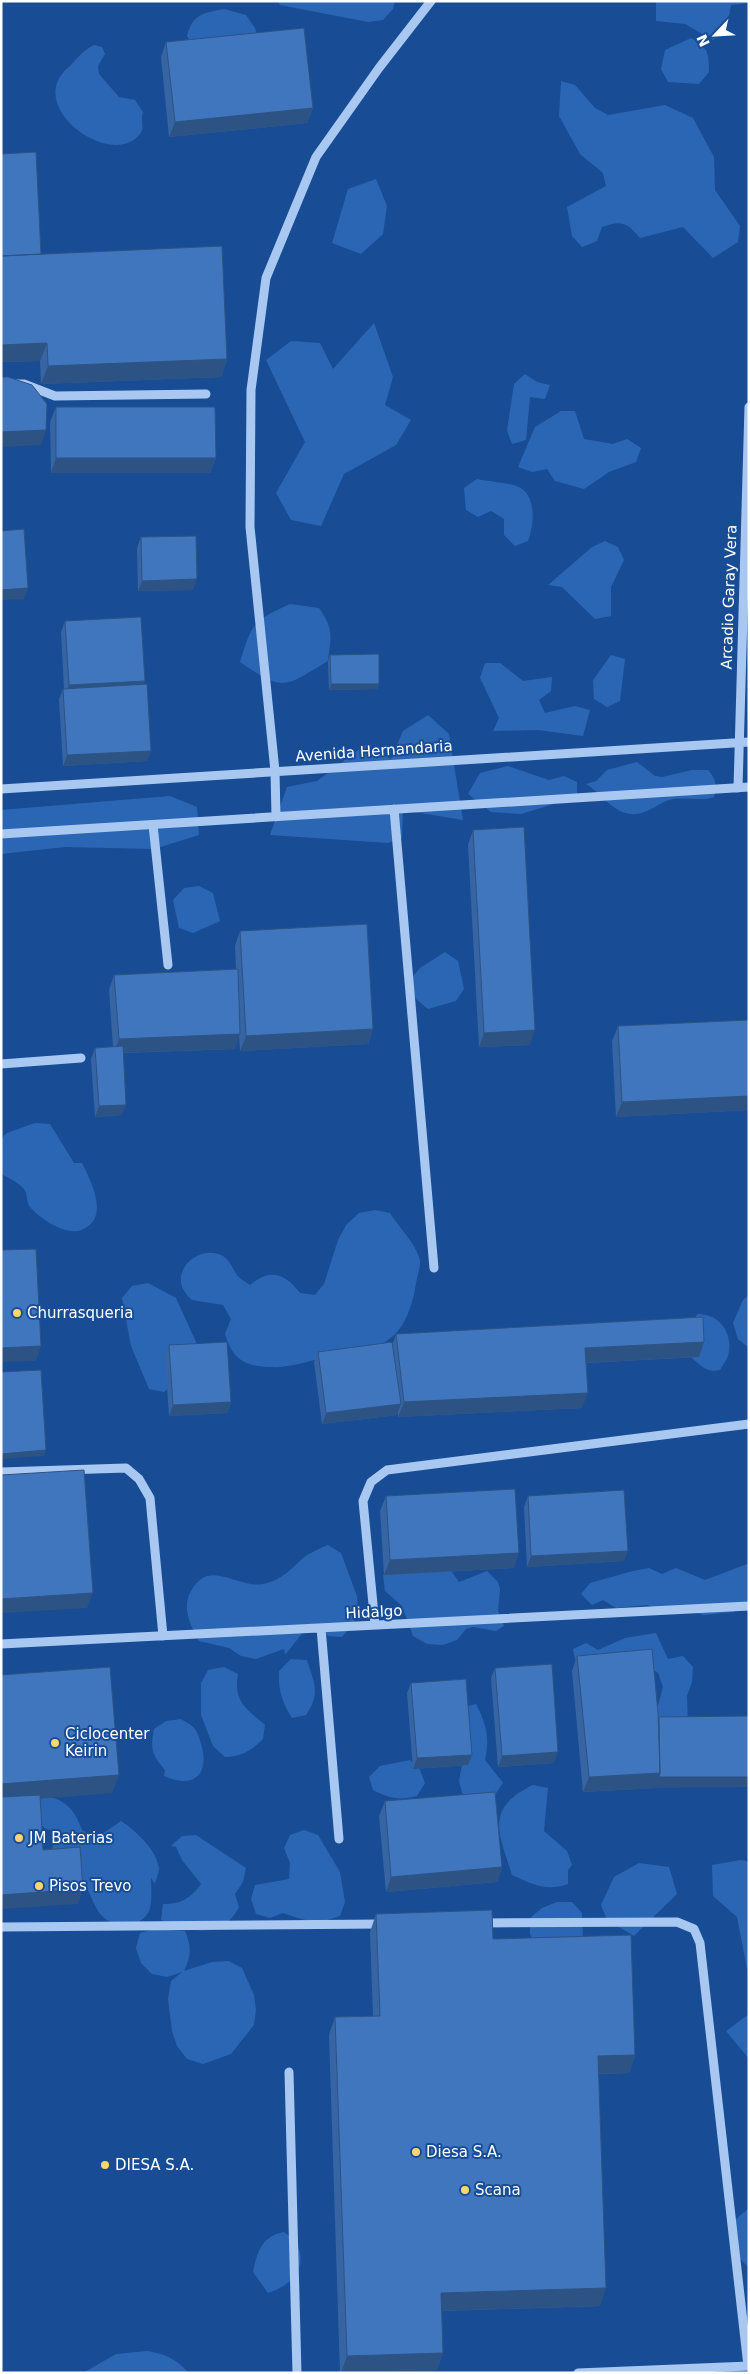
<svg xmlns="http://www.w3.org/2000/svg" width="750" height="2374" font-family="'DejaVu Sans',sans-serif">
<rect width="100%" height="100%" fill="#184d95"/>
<!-- green -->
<path fill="#2b66b4" d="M278,1H395L393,9L383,20L368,22L280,5Z
M749,1V3L731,5L726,34L713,40L685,24L656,21V1Z
M224,9L246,15L255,28L259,43L195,48L187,36C193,13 204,13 224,9Z
M691,38C708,47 709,53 709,72L699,84L668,82L661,69L665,50Z
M94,45L102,47L105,54L98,66L99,74L119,97L135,100L143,112C140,120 145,129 140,134C115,166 44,121 57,83C59,76 66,69 71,65C78,57 85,49 94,45Z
M561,81L575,85L595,108L608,115L665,105L693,118L714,157L715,190L740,226L738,242L713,258L683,227L640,238C627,222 621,220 602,227L597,241L582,247L572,236L567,207L606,186L603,173L580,154L559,116Z
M376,179L387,206L383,234L361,254L332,243L348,189Z
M374,323L393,377L385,405L411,420L396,445L344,474L321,526L291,520L276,493L305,442L266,360L291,341L320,343L333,369Z
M525,374L537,382L550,385L545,399L530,397L526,440L512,444L507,430L514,384Z
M561,411H575L584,439L613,444L627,439L641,448L636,462L609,472L584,489L555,481L547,469L532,472L518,467L535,427Z
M477,479C489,482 507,482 519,487C537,496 534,526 528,541L515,546L504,535V519L491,511L478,517L466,510L464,488Z
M605,541L618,547L624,560L611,587V616L595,619L562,587L548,585L592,547Z
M290,604L319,608C334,630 331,635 328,661C283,688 284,692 240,662C252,623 253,621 290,604Z
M611,655L625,659L620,701L607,707L594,699L593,680Z
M485,663H500L523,681L552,677L551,691L539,700L545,713L575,706L590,710L583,736L538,730L493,731L499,718L480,678Z
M428,715L449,734L463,820L403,810L402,838L388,843L270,835L287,787L317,781L365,745L391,759L403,731Z
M637,762L655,776L662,777L692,770H708C715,777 718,787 714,797C700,802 683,796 669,800C660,803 653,809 644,812C619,822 605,796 586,784L596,781L607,770Z
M508,766L549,780L564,776L577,782V797L521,814L491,812L468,794L480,773Z
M170,796L197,807L199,835L154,849L65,847L1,854V810Z
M199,886L213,893L220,921L193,933L179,928L173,900L184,888Z
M445,952L458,961L464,989L456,1001L428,1009L416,999L410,980L420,968Z
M35,1123L50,1124L74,1163H82C91,1181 111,1219 81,1230C66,1236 39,1218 30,1207C26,1202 28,1194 24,1189C18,1182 9,1178 1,1174V1139L7,1133Z
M375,1210L390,1213C399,1228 413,1240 419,1257C422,1264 417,1276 416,1283C413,1303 406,1328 388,1340C369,1352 341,1353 318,1359C302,1363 287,1368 270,1367C261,1367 248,1365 241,1360C232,1354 228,1343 225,1334L231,1319L223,1305L192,1300C189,1297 184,1292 182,1287C175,1266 200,1246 221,1255C230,1259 232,1268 237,1275C240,1279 246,1282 250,1285C270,1268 285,1273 300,1293L315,1295L324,1284L338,1240L346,1225L359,1213Z
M148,1283L176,1298L196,1342L188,1372L164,1392L149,1389L131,1346L122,1298L132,1286Z
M749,1295V1348L738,1339L733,1323L743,1300Z
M698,1314C720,1314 734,1334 728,1356C726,1361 722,1366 720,1370C707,1373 701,1366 692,1358L687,1326Z
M328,1545L341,1553L357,1596L358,1612L352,1626L342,1637L328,1636L318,1625L304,1631L285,1655L284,1649L256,1659L241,1656L229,1648L199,1641C191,1626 181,1608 191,1591C211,1556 238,1592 267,1583C282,1579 290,1570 301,1560C308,1553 319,1549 328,1545Z
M747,1564L749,1565V1606L733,1612L704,1615L691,1611L661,1610L647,1605L616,1608L603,1600L592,1605L581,1594L590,1583L633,1571L649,1568L662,1574L676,1568L705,1580Z
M450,1569L459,1582L487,1571L498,1582L500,1589L498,1611L504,1626L496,1631L473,1627L466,1629L457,1640L449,1643L442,1645L427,1644L413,1636L402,1606L385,1591L383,1575L389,1571Z
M656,1633L668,1659L683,1656L693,1667L692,1682L687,1696L688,1724L655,1717L663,1687L658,1673L646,1665L576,1664L573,1649L586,1643L598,1650L625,1638Z
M291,1659L307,1660C314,1683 321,1693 306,1715L292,1718C282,1702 278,1690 279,1671Z
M224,1667L238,1674C233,1702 246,1708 265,1725L263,1739C251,1751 242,1756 225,1757L213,1746L201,1715V1683L208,1670Z
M476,1704C486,1723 490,1738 485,1760L503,1783L490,1802L463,1796L459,1781L462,1765L461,1708Z
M181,1719C185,1722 191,1724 194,1728C198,1732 200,1741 202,1747C209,1778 191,1788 164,1776L165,1770C152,1755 150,1749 154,1729L166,1721Z
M410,1760L420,1770L425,1783L417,1796C399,1801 389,1798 373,1790L369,1777L380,1766Z
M533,1785L548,1788L544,1831L567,1851L572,1865L568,1870V1884C546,1892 532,1884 512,1875C499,1834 484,1808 533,1785Z
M37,1795C64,1798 73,1806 82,1830L96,1838L121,1821C136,1831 156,1849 159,1868C159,1873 156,1879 155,1884L151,1878C151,1888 153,1904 148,1913C136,1931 109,1928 98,1911C93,1903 90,1894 86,1886H71L47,1858L60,1832L46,1829L34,1820Z
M304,1830L318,1835L340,1872L345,1902L340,1916C316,1925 306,1921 283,1913L270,1918L256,1914L251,1899L255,1885L289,1879L290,1863L284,1848L290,1835Z
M196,1835L246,1868L243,1882L235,1894L239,1907C222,1940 190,1932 161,1920L163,1904C181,1904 190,1899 201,1884L182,1860L176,1847L171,1846L182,1836Z
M741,1860L749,1862V1979L737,1917L713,1896L712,1865Z
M639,1863L669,1867L677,1894L634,1936L607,1920L601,1905L614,1877Z
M557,1902H572L582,1913L583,1938L537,1949L530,1934V1918L542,1908Z
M155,1929L185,1931C192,1947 191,1956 184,1971L212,1962L229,1961L242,1968L254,1995L256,2010L254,2025L231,2054L203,2064L187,2059L177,2046L172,2031L168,1999L171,1981L182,1972L167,1977L152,1974L141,1963L136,1948L140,1933Z
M749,2014V2059L726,2031Z
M749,2208V2268L730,2249L736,2219Z
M284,2232C315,2253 299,2284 268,2293L253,2272C257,2252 262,2236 284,2232Z
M147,2351C166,2354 176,2359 189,2373H83L116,2354Z"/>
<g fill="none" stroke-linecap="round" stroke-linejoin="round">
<!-- minor -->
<path stroke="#a9c8f1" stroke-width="9" d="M1,384H24L55,396L206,394
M738,788L749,407
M1,789L749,742
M394,809L434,1268
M276,817L275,771L250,527L251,390L266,278L316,157L379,68L431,1
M153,825L168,965
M1,834L749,787
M1,1064L81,1058
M1,1472L126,1468L139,1479L150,1498L163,1636
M375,1625L363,1501L371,1482L387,1470L749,1424
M321,1628L339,1839
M1,1644L749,1606
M481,1923L677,1922L694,1929L700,1943L748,2366
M1,1927L383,1924
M289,2072L297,2373
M578,2373L749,2366"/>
</g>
<!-- wall -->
<path fill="#3765a3" d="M166,42L313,108L307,123L169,137L161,57Z
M1,154L41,254L227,359L221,377L41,384L40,361L1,362Z
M56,407L216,458L210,473H51L50,422Z
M141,537L193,590L138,591L137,548Z
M65,621L145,681L143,685L151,751L147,761L63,766L59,699L63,689H64L61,632Z
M330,655L379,684L377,689L329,690L328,661Z
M473,830L530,1045L479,1047L468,845Z
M240,931L373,1029L368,1044L240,1051L239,1036L235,1049L123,1053L122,1115L95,1117L91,1059L95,1048L113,1047L109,990L114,975L236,969L235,946Z
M749,1020V1110L616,1117L612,1041L618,1026Z
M396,1334L704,1342L699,1357L586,1363L582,1408L398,1417V1412L397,1415L322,1424L314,1362L318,1352L393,1343Z
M169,1345L231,1402L227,1413L169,1416L165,1356Z
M386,1496L514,1568L384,1575L380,1511Z
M528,1496L624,1561L527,1567L524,1507Z
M577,1656L655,1788L583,1792L572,1671Z
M495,1668L554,1763L498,1767L491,1678Z
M411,1683L472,1755L468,1765L413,1769L407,1693Z
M385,1801L502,1867L497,1882L386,1892L379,1816Z
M376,1914L493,1939L635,2055L629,2073L599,2074L600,2306L442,2311L443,2353L436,2371L340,2373L329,2035L335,2017L373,2016L370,1932Z"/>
<!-- shaded-wall -->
<path fill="#2d5384" d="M313,108L307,123L169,137L175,122Z
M47,343L40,361L1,362V345Z
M227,359L221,377L41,384L48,366Z
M46,430L41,445L1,447V432Z
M56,458H216L210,473H51Z
M197,579L193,590L138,591L142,581Z
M28,588L24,599L1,600V590Z
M145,681L141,692L65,696L69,685Z
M331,684H379L377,689L329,690Z
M151,751L147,761L63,766L67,755Z
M373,1029L368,1044L240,1051L246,1036Z
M535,1030L530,1045L479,1047L484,1033Z
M240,1034L235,1049L114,1053L119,1039Z
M749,1096V1110L616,1117L622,1102Z
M126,1105L122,1115L95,1117L99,1106Z
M704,1342L699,1357L580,1363L585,1348Z
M41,1346L36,1361L1,1362V1348Z
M588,1393L582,1408L398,1417L404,1402Z
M231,1402L227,1413L169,1416L173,1405Z
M401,1404L397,1415L322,1424L326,1413Z
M46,1450L44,1456L1,1459V1454Z
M628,1551L624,1561L527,1567L531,1556Z
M519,1553L514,1568L384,1575L390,1560Z
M93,1593L87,1608L1,1613V1599Z
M558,1752L554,1763L498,1767L502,1756Z
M472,1755L468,1765L413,1769L417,1758Z
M660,1773L749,1777V1787L655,1788L583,1792L589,1777Z
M119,1775L112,1793L1,1802V1784Z
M502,1867L497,1882L386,1892L391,1877Z
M83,1889L78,1904L1,1909V1895Z
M635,2055L629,2073L591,2074L598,2056Z
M606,2288L600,2306L434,2311L441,2293Z
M443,2353L436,2371L341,2373L347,2356Z"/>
<!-- building -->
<path fill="#4076bd" stroke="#2d5384" d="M304,28L313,108L175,122L166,42Z
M36,152L41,254L1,256V154Z
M222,246L227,359L48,366L47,343L1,345V256Z
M1,377H8L32,385L47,404L46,430L1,432Z
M56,407H215L216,458H56Z
M24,529L28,588L1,590V531Z
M196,536L197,579L142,581L141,537Z
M141,617L145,681L69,685L65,621Z
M379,654V684H331L330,655Z
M147,684L151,751L67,755L63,689Z
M524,827L535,1030L484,1033L473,830Z
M367,924L373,1029L246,1036L240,931Z
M238,969L240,1034L119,1039L114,975Z
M749,1020V1096L622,1102L618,1026Z
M123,1046L126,1105L99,1106L95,1048Z
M36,1249L41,1346L1,1348V1250Z
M703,1317L704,1342L585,1348L588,1393L404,1402L396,1334Z
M227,1342L231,1402L173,1405L169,1345Z
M392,1342L401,1404L326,1413L318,1352Z
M41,1370L46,1450L1,1454V1372Z
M84,1470L93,1593L1,1599V1475Z
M515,1489L519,1553L390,1560L386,1496Z
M624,1490L628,1551L531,1556L528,1496Z
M652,1649L658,1713L660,1773L589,1777L577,1656Z
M552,1664L558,1752L502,1756L495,1668Z
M110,1667L119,1775L1,1784V1675Z
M466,1679L472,1755L417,1758L411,1683Z
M749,1716V1777H659L660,1773L659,1717Z
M495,1792L502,1867L391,1877L385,1801Z
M40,1795L43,1850L80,1847L83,1889L1,1895V1797Z
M492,1910L493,1939L631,1935L635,2055L598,2056L606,2288L441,2293L443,2353L347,2356L335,2017L380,2016L376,1914Z"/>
<!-- markers -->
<g fill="#ffd669" stroke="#184d95" stroke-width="2">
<circle cx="17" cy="1313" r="5"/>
<circle cx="55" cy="1743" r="5"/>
<circle cx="19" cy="1838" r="5"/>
<circle cx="39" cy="1886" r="5"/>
<circle cx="416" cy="2152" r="5"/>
<circle cx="105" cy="2165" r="5"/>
<circle cx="465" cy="2190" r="5"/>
</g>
<g text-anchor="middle" stroke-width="4" stroke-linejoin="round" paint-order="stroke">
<!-- street labels -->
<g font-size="15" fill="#fff" stroke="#184d95">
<text transform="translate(729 597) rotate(-88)" y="5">Arcadio Garay Vera</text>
<text transform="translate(374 751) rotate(-4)" y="5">Avenida Hernandaria</text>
<text transform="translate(374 1612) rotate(-3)" y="5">Hidalgo</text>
</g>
<!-- poi labels -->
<g font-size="15" fill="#fff" stroke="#184d95" text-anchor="start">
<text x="27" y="1318">Churrasqueria</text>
<text x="65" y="1739">Ciclocenter<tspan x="65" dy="17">Keirin</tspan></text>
<text x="29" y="1843">JM Baterias</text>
<text x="49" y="1891">Pisos Trevo</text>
<text x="426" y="2157">Diesa S.A.</text>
<text x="115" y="2170">DIESA S.A.</text>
<text x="475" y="2195">Scana</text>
</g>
</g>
<!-- border -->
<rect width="750" height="2374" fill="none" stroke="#ffffff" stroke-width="5"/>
<!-- north arrow -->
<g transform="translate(715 35) rotate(245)" stroke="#184d95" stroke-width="4" paint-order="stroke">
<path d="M0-4L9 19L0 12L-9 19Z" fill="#ffffff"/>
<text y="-8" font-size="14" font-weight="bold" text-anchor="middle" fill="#ffffff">N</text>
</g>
</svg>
